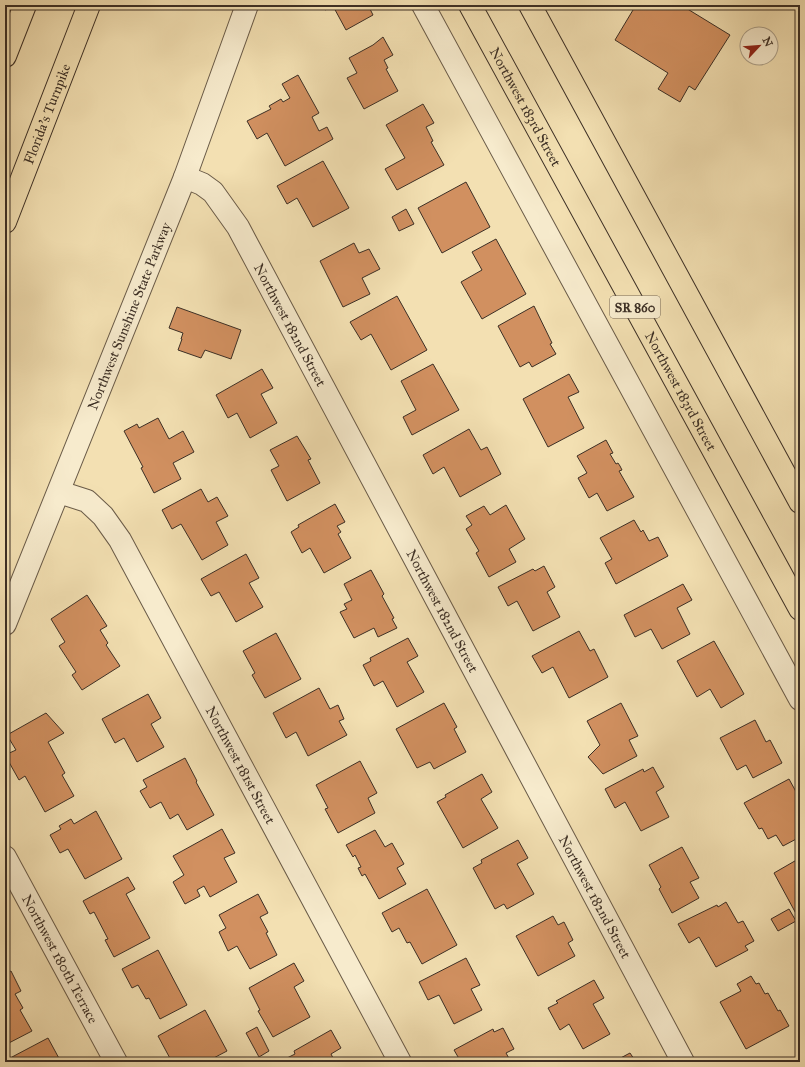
<svg xmlns="http://www.w3.org/2000/svg" width="805" height="1067" font-family="'IM FELL Great Primer',serif">
<rect width="100%" height="100%" fill="#f3e0b2"/>
<filter id="stains"><feTurbulence type="fractalNoise" baseFrequency=".005" numOctaves="4"/><feColorMatrix values="0 0 0 0 .2 0 0 0 0 .09 0 0 0 0 .02 0 0 0 .5 -.17"/></filter>
<radialGradient id="worn" r=".72"><stop offset=".6" stop-color="#630" stop-opacity="0"/><stop offset="1" stop-color="#630" stop-opacity=".3"/></radialGradient>
<!-- building -->
<path fill="#d19060" stroke="#3c2f25" d="M322,5H368L373,15L346,30L333,6L325,10Z
M636,5H681L730,35L695,90L689,86L680,102L658,89L668,73L615,40Z
M383,37L393,55L384,60L388,68L386,69L398,91L364,109L347,78L357,73L349,58L373,45Z
M298,75L319,113L312,117L319,131L327,127L333,139L285,166L267,133L257,139L247,121L271,109L269,106L281,99L283,102L290,98L282,84Z
M423,104L434,123L426,127L433,141L431,142L444,165L397,190L385,169L405,158L386,125Z
M323,161L349,208L313,227L297,198L287,204L277,186Z
M466,182L490,227L442,253L418,208Z
M406,209L414,224L399,231L392,217Z
M496,239L526,294L482,319L461,282L482,270L472,252Z
M354,243L359,253L369,249L380,269L362,278L370,294L343,307L320,261Z
M397,296L427,350L391,370L371,334L361,340L350,322Z
M534,306L552,343L550,344L556,354L532,367L529,362L520,367L498,326Z
M177,307L241,330L231,359L205,350L201,358L178,350L182,339H181L183,333L169,328Z
M433,364L459,410L412,435L403,417L416,410L401,381Z
M262,369L273,388L261,394L277,423L250,438L237,413L228,418L216,395Z
M569,374L579,392L568,397L584,428L548,447L523,399Z
M158,418L169,439L183,431L194,452L173,463L181,479L154,493L141,468L143,467L124,431L137,424L139,428Z
M469,429L481,450L487,447L501,474L460,497L444,467L433,474L423,455Z
M297,436L311,459L308,460L320,483L287,501L271,470L279,466L270,450Z
M606,440L613,453L610,454L616,464L618,463L620,466L622,470L619,471L634,497L607,511L597,493L589,498L578,478L587,473L577,456Z
M201,489L208,502L217,497L228,516L216,522L228,545L202,560L181,524L172,529L162,510Z
M335,504L345,522L337,526L341,532L338,534L351,558L324,573L310,548L302,553L291,532L299,527L298,525Z
M506,505L525,539L509,549L516,562L489,577L476,553L479,551L466,529L472,525L466,516L484,506L490,515Z
M634,520L641,532L643,530L649,541L658,537L668,556L616,584L605,563L612,559L600,538Z
M246,554L259,578L249,583L263,607L236,622L219,592L211,596L201,579Z
M544,566L555,587L547,592L560,617L533,631L517,601L508,606L498,587L533,569L535,571Z
M371,570L384,594L382,596L394,618L392,619L397,628L378,637L374,628L354,638L340,612L347,609L344,604L352,600L344,584Z
M683,584L692,600L677,608L690,634L662,649L651,629L635,637L624,615Z
M87,595L107,626L100,630L108,643L106,645L120,666L82,690L72,675L76,672L59,646L65,642L51,619Z
M579,631L590,651L594,649L608,677L569,698L553,667L542,673L532,656Z
M276,633L301,679L265,698L252,675L255,673L243,651Z
M408,638L418,656L407,662L424,692L397,707L383,681L374,686L363,665L371,661L370,658Z
M714,641L744,694L721,708L710,689L697,697L677,661Z
M319,688L330,709L338,705L344,719L339,721L347,735L308,756L296,732L286,738L273,713Z
M148,694L161,718L151,724L164,747L137,762L124,738L115,743L102,719Z
M444,703L457,727L454,729L466,752L434,769L430,762L417,768L396,729Z
M621,703L638,736L629,740L637,756L603,774L588,757L600,745L587,721Z
M46,713L64,733L48,742L65,773L62,775L74,796L45,812L25,776L19,780L5,755L16,750L7,735Z
M755,720L766,742L770,740L782,763L753,778L746,765L737,770L720,738Z
M185,758L197,781L196,782L214,815L187,830L178,814L170,819L161,802L150,808L140,791L147,787L143,780Z
M360,761L377,793L368,798L375,813L338,833L325,809L328,808L316,785Z
M653,767L664,787L656,792L669,817L641,831L625,802L615,808L605,789L643,769L644,772Z
M482,774L492,792L481,799L498,828L463,848L437,802L446,797L445,795Z
M789,779L800,799V809L796,811L800,818V837L783,846L776,835L768,839L762,828L759,829L744,803Z
M96,811L122,859L85,879L68,849L60,853L50,835L61,829L59,826L71,819L74,824Z
M222,829L235,853L224,858L237,882L210,897L204,886L197,890L200,896L185,904L173,882L184,875L173,856Z
M375,830L385,847L392,843L404,864L397,868L406,884L379,899L365,874L362,876L358,868L361,867L355,855L353,857L346,845Z
M518,840L528,858L517,864L534,894L507,909L504,904L495,909L473,868L482,863L481,860Z
M682,847L699,878L690,882L699,898L672,913L659,889L661,887L649,865Z
M800,858V921L774,873Z
M128,877L135,889L126,894L150,938L114,957L105,940L108,939L94,912L90,914L83,901Z
M427,889L457,945L422,964L410,942L407,943L399,928L392,932L382,913Z
M258,894L268,913L260,917L268,932L266,933L277,955L250,969L237,946L228,951L219,932L226,928L219,915Z
M726,902L738,923L743,921L754,941L745,946L748,950L716,967L699,937L689,943L678,924L717,905L718,907Z
M789,909L796,921L778,931L771,919Z
M553,916L558,925L564,922L573,940L568,943L575,956L538,976L516,936Z
M158,950L187,1005L160,1019L149,998L146,999L138,985L132,988L122,969Z
M466,958L480,985L471,989L482,1010L454,1024L439,995L428,1000L419,982Z
M294,963L304,981L294,987L310,1017L273,1037L258,1011L260,1010L249,988Z
M11,971L21,991L15,994L23,1008L20,1010L32,1031L5,1045V974Z
M751,976L756,984L759,983L765,994L768,993L778,1011L780,1010L789,1026L746,1049L720,1002L741,991L737,984Z
M594,980L604,998L593,1004L610,1034L583,1049L569,1024L560,1030L548,1008L558,1003L556,1001Z
M205,1010L227,1051L206,1062H172L158,1036Z
M257,1027L269,1051L259,1057L246,1033Z
M503,1028L514,1049L506,1053L511,1062H461L454,1050L493,1029L494,1032Z
M331,1030L341,1048L331,1054L335,1062H286L285,1059L295,1054L294,1051Z
M48,1038L61,1062H15L12,1057Z
M630,1053L636,1062H613Z"/>
<g fill="none" stroke-linecap="round" stroke-linejoin="round">
<defs>
<g id="minor">
<path d="M423,5L800,699"/>
<path id="s1" d="M185,177L202,184L213,192L238,227L683,1062"/>
<path id="s2" d="M59,492L87,501L103,516L120,540L400,1062"/>
<path id="s3" d="M5,624L185,177L247,5"/>
<path id="s4" d="M5,857L116,1062"/>
</g>
<g id="major">
<path id="s5" d="M470,5L800,609"/>
<path d="M530,5L800,502"/>
</g>
<g id="highway">
<path d="M5,56L25,5"/>
<path id="s6" d="M5,222L89,5"/>
</g>
</defs>
<!-- minor casing -->
<use href="#minor" stroke="#6a5b48" stroke-width="24"/>
<!-- major casing -->
<use href="#major" stroke="#3c2f25" stroke-width="24"/>
<!-- highway casing -->
<use href="#highway" stroke="#3c2f25" stroke-width="24"/>
<!-- minor -->
<use href="#minor" stroke="#f7ebcd" stroke-width="22"/>
<!-- major -->
<use href="#major" stroke="#f3e0b2" stroke-width="22"/>
<!-- highway -->
<use href="#highway" stroke="#f3e0b2" stroke-width="22"/>
</g>
<g text-anchor="middle" stroke-width="3" stroke-linejoin="round" paint-order="stroke">
<!-- shield labels -->
<rect fill="#f7ebcd" stroke="#746757" stroke-width="1" x="610" y="296" width="50" height="22" rx="3"/>
<g font-size="13" font-weight="bold" fill="#3c2f25">
<text x="635" y="312">SR 860</text>
</g>
<!-- street labels -->
<g font-size="14" fill="#3c2f25" stroke="#f7ebcd">
<text dy="5" stroke="none"><textPath href="#s5" startOffset="116">Northwest 183rd Street</textPath></text>
<text dy="5" stroke="none"><textPath href="#s6" startOffset="116">Florida's Turnpike</textPath></text>
<text dy="5" stroke="none"><textPath href="#s3" startOffset="332">Northwest Sunshine State Parkway</textPath></text>
<text dy="5" stroke="none"><textPath href="#s1" startOffset="186">Northwest 182nd Street</textPath></text>
<text dy="5" stroke="none"><textPath href="#s5" startOffset="440">Northwest 183rd Street</textPath></text>
<text dy="5" stroke="none"><textPath href="#s1" startOffset="510">Northwest 182nd Street</textPath></text>
<text dy="5" stroke="none"><textPath href="#s2" startOffset="336">Northwest 181st Street</textPath></text>
<text dy="5" stroke="none"><textPath href="#s1" startOffset="834">Northwest 182nd Street</textPath></text>
<text dy="5" stroke="none"><textPath href="#s4" startOffset="116">Northwest 180th Terrace</textPath></text>
</g>
</g>
<!-- margin -->
<rect width="805" height="1067" fill="none" stroke="#f3e0b2" stroke-width="20"/>
<rect x="6" y="6" width="793" height="1055" fill="none" stroke="#3c2f25" stroke-width="2"/>
<rect x="10" y="10" width="785" height="1047" fill="none" stroke="#3c2f25"/>
<!-- north arrow -->
<g transform="translate(759 46) rotate(64)"><circle r="19" fill="#f7ebcd" stroke="#aca08a"/>
<path d="M0-3L7 15L0 10L-7 15Z" fill="#8f2418"/>
<text y="-6" font-size="11" font-weight="bold" text-anchor="middle" fill="#3c2f25">N</text>
</g>
<rect width="100%" height="100%" filter="url(#stains)"/>
<rect width="100%" height="100%" fill="url(#worn)"/>
</svg>
